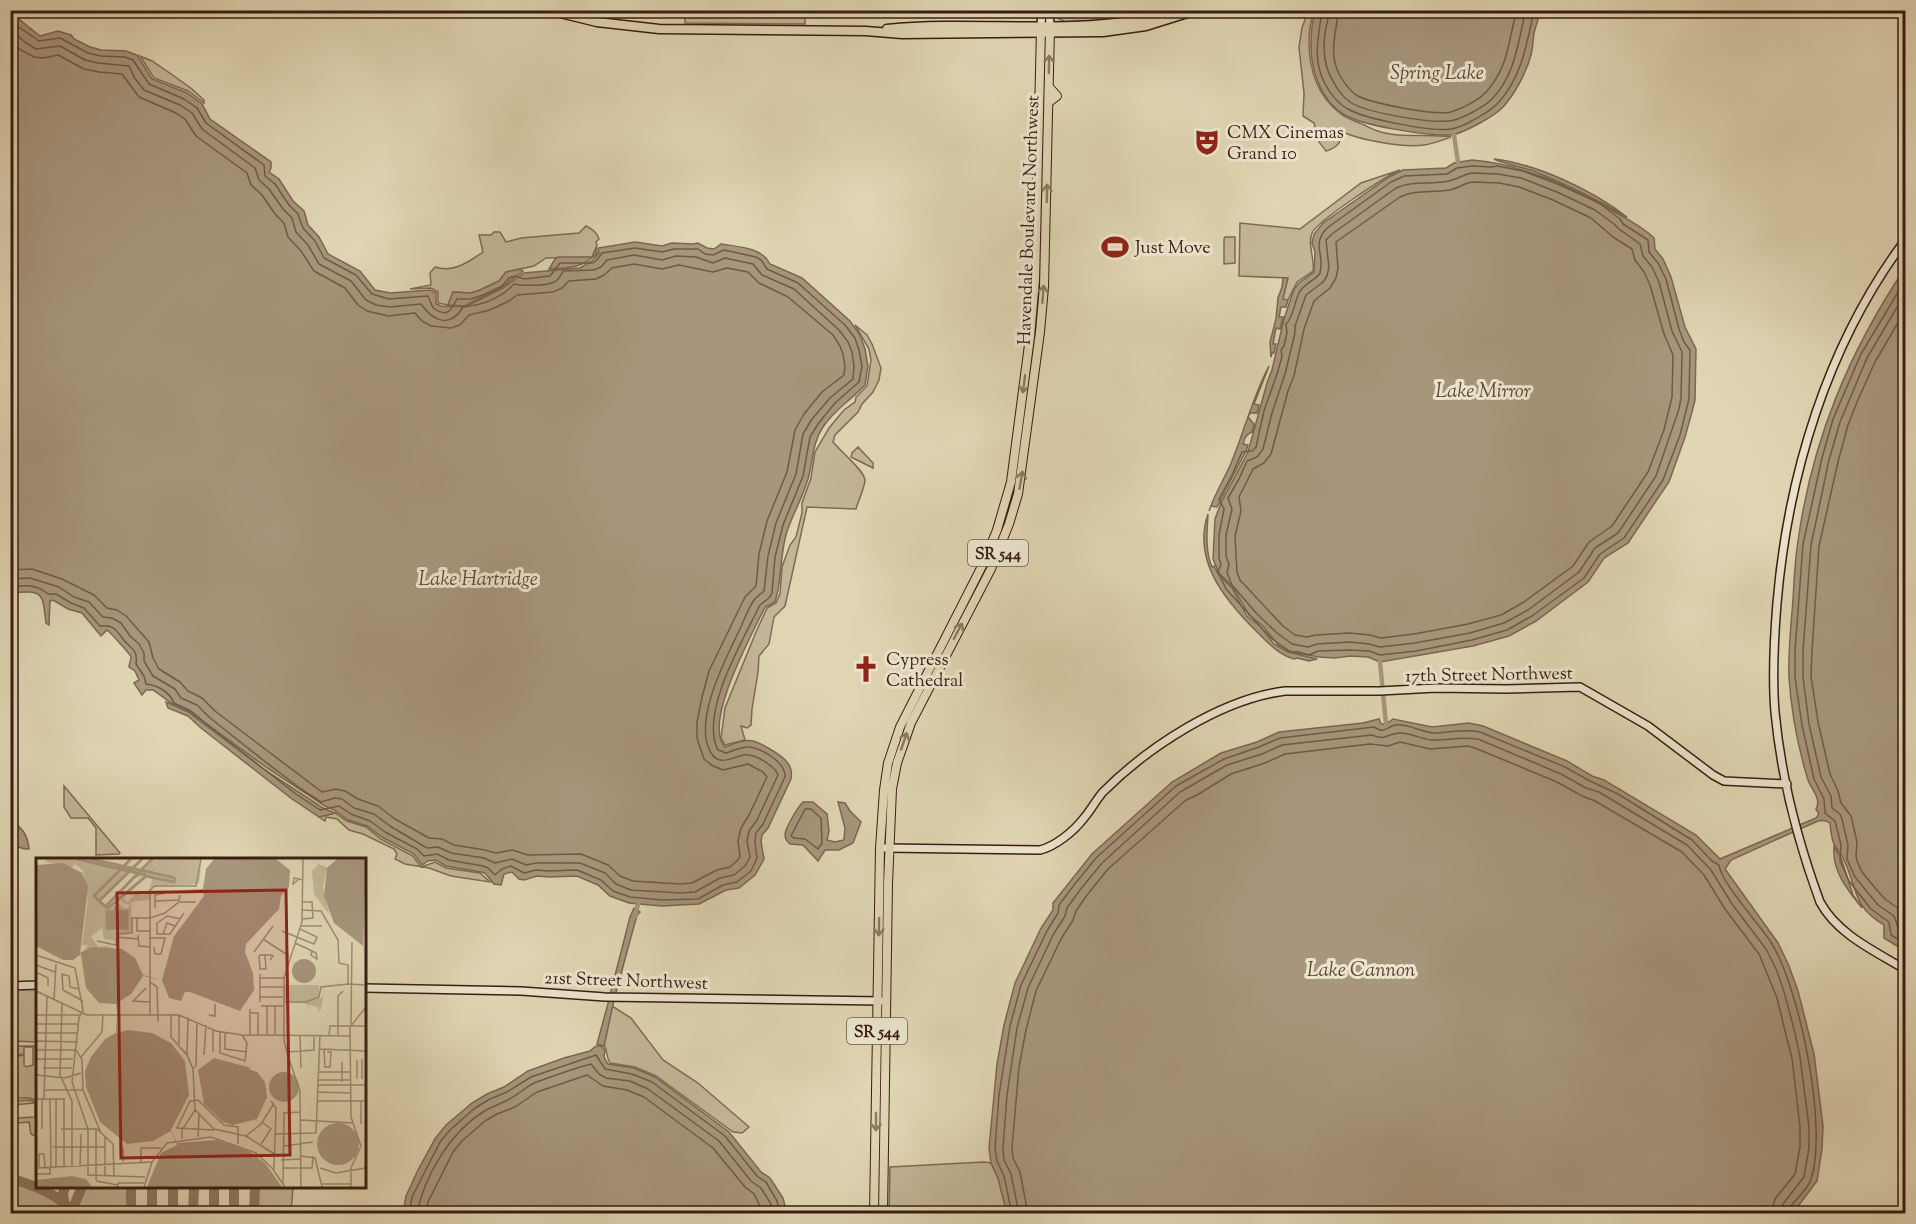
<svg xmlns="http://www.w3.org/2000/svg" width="1916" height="1224" font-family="'Sorts Mill Goudy',serif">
<rect width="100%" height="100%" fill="#e0d5b3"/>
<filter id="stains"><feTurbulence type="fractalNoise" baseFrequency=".00333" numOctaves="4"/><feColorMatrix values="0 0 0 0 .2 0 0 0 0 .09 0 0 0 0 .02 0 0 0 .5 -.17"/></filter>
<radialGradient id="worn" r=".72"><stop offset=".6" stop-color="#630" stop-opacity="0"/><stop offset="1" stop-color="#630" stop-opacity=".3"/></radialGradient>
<!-- green -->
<path fill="#c3b697" stroke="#7e6a54" stroke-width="1.5" d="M685,11H805V24L685,23Z
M1054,11H1154L1117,19L1066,22L1059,19Z
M1308,11H1315C1310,20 1309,32 1309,42C1309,70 1318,97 1341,114C1347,119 1355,121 1362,124C1367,126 1373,130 1378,131C1401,139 1428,133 1451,137C1442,140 1433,144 1424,145C1405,148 1358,140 1341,131C1343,142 1336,148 1326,151L1319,142L1314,123L1303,116L1304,93L1299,47L1302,28Z
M140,56L152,61L174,76L192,89L204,100V103L188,91L154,78Z
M1400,170C1386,176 1317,221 1312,233C1307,244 1315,259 1313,271L1297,282L1288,300H1282L1287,278L1239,276L1240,223L1300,229L1361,183Z
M586,226C592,229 597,232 599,239L596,242L597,245L592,257L546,258L534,266L506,272L499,281L480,290L471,293L453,292L448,305L438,303V292L431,288L410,289L431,285L430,273L435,267C454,273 468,262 483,252L479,235H491L494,232H500L506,242L521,238L579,233Z
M1225,237H1235V263L1224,264V239Z
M855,325L867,335L872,344L881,368L879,380L873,392L862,404L858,412L835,435L833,442C840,451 864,470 865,480C865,486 858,502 856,509L807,507L785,606L774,617L769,644L759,656L758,672L752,709L751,725L747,728L741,726L745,740L725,745L721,738L725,708L756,632L767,608L776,603L780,594L782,567L790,545L796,537L802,513V503L811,478L815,452L829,428L844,410L855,402L856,397L867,386L871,360L869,349Z
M858,447L873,463V468L851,457L852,453Z
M64,786L120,853L119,854L96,855V828L88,818H71L64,807Z
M335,813L347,821L366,827L381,839L413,856L421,867L435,862L446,868L480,873L490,882L451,876L429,868L405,864L395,859L397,854L394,849L363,834L349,830L337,819L326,817L325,821L319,817Z
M37,987V1042L12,1041L11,1038H13V1017H11C11,1009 11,991 21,988C26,986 33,987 37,987Z
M612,1006L631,1018L663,1060L698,1083L749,1127L742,1133L733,1132L656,1076L635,1067L610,1063C606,1057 608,1051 604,1045Z
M15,1046H37V1101L30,1098H13L14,1082L12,1066L14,1065V1057L24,1055V1065L26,1067L33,1065V1047H24V1054L18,1055L15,1052Z
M30,1100L37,1103V1137L31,1134L29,1122L18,1123V1118L35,1117V1103L13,1105V1101Z
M984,1162L991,1163L998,1178L1007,1213L889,1214L890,1167Z
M11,1182C32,1190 53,1196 69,1213H11Z
M86,1187H129L128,1213H80L78,1207Z
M257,1187H293L291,1213H256Z"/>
<!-- water -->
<path fill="#a7967c" stroke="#7b6651" stroke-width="1.5" d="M1317,11V10L1540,11C1539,18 1536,25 1534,33C1533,40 1533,48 1531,55C1526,73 1515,94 1503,107C1495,116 1462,134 1451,135C1428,136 1362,126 1343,114C1321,100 1311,71 1311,46C1311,35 1311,21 1317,11Z
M10,15L16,17L40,36L58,31L71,35L74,39L90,47L101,50L126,51L137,55L152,79L187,93L202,104L210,119L271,162V168L269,172L279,179L293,201L304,211L308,225L319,237L328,254L360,271L375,290L390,293L430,290L436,293V304L441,306L465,307L503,288L524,273L580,268L592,261L599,253L598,248L635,242L662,246L672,243L693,244L698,243L707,248L714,249L721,244C738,247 762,247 770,264L802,278L850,321L860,335L865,349L868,366L865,385C851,400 834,410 823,427C812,443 813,462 808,479C803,496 795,510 789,526C779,550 783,578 775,602L765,607C753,633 702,723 725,747C734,744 743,739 753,741C761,743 781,755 786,761C791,766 792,773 791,779L768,828L762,835L761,842L764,859L755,875L739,888L726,890L699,904L662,906L629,903L610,896L598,885L577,876L549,877L537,876L524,880L519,879L512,872L504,874L501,885L494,884L485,873L481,872L446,866L436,860L428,861L422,865L414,854L382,837L367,826L348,820L334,810L325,806L267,768L189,711L170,702L153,690H146L142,695L134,683L139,680L135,671L129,667C129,664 131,660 131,657C131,655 110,632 107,630L101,636L82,613L68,609L53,600L50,601L49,625L46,623C42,592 44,590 11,593Z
M1494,159C1537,164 1592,190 1627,217C1596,199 1566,184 1533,171C1521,167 1504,164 1494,159Z
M1472,160C1523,164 1571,187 1615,212C1629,220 1643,227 1654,238L1655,249L1663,259L1671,277L1685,327L1696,349L1695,400L1692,412L1685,437L1669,482L1660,495L1628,543L1604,558L1588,582L1536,621L1509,636L1473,646L1380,662L1368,657L1350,656L1335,658L1318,657L1289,651L1280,647L1262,625L1249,615L1233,587L1219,573L1213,559L1215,519L1221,503L1248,452L1267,383L1272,370L1284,319L1294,289L1299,283L1314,272L1315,252L1312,243L1314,234L1323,223L1389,177L1403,170L1446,168L1454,163Z
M596,248L597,253C584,268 568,268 549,269L555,259L558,257H592Z
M1905,268V951L1884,938V925C1851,905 1858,888 1843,858C1841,854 1838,850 1835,846C1831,840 1831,830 1830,823C1826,820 1822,820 1818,821L1731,860L1725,869L1778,943L1789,966L1798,991L1814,1054L1823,1126L1822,1149L1817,1181L1793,1213L1007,1214L998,1178L991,1163L989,1148L997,1064L1004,1025L1015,983L1041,928L1053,910V903L1092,854L1172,782L1221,753L1257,742L1279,732L1363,723L1379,719L1381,724H1386L1393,719L1432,727L1469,723L1483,726L1567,761L1592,776L1604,780L1696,835L1720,859L1816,818L1819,814L1816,809C1822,799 1811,789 1808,780C1798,747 1791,710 1789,677C1788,651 1791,625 1793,600C1794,580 1795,560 1798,541C1812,440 1849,352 1905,268Z
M520,269L523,271L502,287L464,306L448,305L453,292L471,293L480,290L499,281L506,272Z
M1283,278H1288L1283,299L1288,300L1286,307H1281L1279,317H1283L1280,329L1276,328L1273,344H1276L1274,353H1272L1271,357L1270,342L1276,319L1278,298L1282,287Z
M1269,366L1254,404L1259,405L1257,413H1250L1248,417L1254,424L1252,432C1246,434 1244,439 1243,444L1248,445L1246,451L1217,507L1211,506L1209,511C1215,493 1225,478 1232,461C1245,429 1253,396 1269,366Z
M1208,514C1207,531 1205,551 1212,567L1214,566L1218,574L1232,588L1247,616L1260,626L1274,644L1288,652L1317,659L1309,661L1297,658L1294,659C1279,655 1267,642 1257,632C1225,600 1192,561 1208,514Z
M166,702L188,712L265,770L323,808L335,813L319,817L292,799L201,728L188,716L168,708Z
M803,802H813L827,814L829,831L827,840L835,842L844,840L845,828L838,802L845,803L850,811L861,822L853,843L839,850H825L818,861L803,845L790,844C787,841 785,840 785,835C785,828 798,807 803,802Z
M11,822C23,827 28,836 29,849C22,850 18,845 11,846Z
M1834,847L1841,858L1853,895L1862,908C1848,890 1832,872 1834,847Z
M634,908L640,912L637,915L615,996L610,995L630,917Z
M609,1000H614L604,1046L597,1044Z
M596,1046H601L605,1050L604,1057L608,1064L634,1068L655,1077L729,1132L761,1172L770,1178L783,1198L787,1213H403L406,1196L418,1170L435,1139L446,1125L472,1103L487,1094L504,1087L528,1071L564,1058L590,1051Z"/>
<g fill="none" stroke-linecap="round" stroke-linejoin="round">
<!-- shore -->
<path stroke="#705a46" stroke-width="1.5" d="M1322,10C1319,36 1312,57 1324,82C1329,92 1338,104 1348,109C1365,119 1431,132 1451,129C1462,128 1491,111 1498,103C1522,77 1527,43 1534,10
M1329,10C1329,18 1326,25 1325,33C1323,49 1324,67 1333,81C1337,89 1343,97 1350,102C1366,113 1429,123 1448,121C1459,121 1484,107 1492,99C1516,74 1518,41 1526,10
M1338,10C1337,33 1328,51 1339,74C1343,81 1349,90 1356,95C1369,103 1436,116 1451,112C1463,108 1478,101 1487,91C1509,66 1508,41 1517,10
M10,21L39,41L60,38L88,53L101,56L125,57L133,60L149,84L184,99L197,108L206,123L264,165L265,176L275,184L289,205L298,214L303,228L315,241L324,258L356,275L372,294L389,299L428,296L433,308C448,318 450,311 457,299H471L483,295L502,286L509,278L515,276L524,279L550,276L560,263H593L597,260L602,253L635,248L662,252L674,249H698L705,254L713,255L724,250L756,257L761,260L767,269L798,283L845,325L855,338L859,350L862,366L859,382L835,403L818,424L810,437L803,476L783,525L775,557L772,593L769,598L760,605C743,640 699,713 718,750L726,753C733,751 742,746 750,747C763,749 786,763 785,777L763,824L756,833L755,842L757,858L751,871L737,882L723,885L698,899L662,900L630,897L613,891L601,880L577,870L549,871L536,870L524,873L511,866L502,869L495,875L488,868L483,866L449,860L437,854L424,856L417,849L385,832L370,821L351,814L339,806L320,810L296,794L205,723L191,711L174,703C170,692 157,685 146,684L144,676L136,664C138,648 131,650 123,639C116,630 113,624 100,626L84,608L71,603L56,594H48C37,584 24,585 10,587
M10,29L26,43L36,49L60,46L85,60L98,63L129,66L134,77L144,90L180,105L192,113L202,129L255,168L259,180L269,189L283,209L292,218L296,232L308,245L319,264L351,281L366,300L376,305L390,307L421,304C433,321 450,329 463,307C482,305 501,298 514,284C522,286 547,286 554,282C559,280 561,275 563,271L594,270L601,267L607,260L634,255L662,260L676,256L696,257L713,263L725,258L753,264L762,275L794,289L839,330L848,342L852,352L854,366L853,379L830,398L812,419L803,434L796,474L776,523L768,556L764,591C761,594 757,596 754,600C748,609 744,620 740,629C726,658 692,722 711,753C720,767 732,757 744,755C754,753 775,766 778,775L757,820L749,831L747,841L750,857L745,866L734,875L720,878L695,892L681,893L631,890L616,884L605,873L580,863H536L526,865L512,859L495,863L484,858L451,853L438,847L427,848L390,826L374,814L354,808L342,799L335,798L321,802L301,789L263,760L209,717L197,705L181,698L175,689L153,676L144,661V653L139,644L130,636L121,623L112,618L103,617L89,602L74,597L59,587L30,578L10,579
M10,41L21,50L34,57L43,58L58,55L84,69L99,72L122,74L139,97L176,113L185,119L196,136L247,173L251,185L262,195L275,214L284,223L288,237L301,251L314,271L345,288L358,305L367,311L388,316L415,313L422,321L431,326L451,328L460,325L469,315L490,310L509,301L517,295L553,292L562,288L569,281L596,279L604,275L612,268L634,264L662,269L679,265L713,272L727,268L748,272L759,283L788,297L833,335L840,346L843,354L845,366L844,375L822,392L804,414L795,430L787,472L767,521L759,554L756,586L745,597L709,671L702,697L697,722V738L704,759L713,766L723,770L748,764L763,772L767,777L749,815L741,828L738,841L740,856L738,860L730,867L717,870L692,883L680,884L633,881L620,876L608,865L581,854L528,855L512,850L496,853L485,850L454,845L442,839L429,838L395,819L378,806L358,799L345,791L336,789L322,792L269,752L215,711L202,698L188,691L180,682L159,669L153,658L149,642L126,616L117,610L107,608L94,595L62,579L32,569L10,570
M1472,166L1491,167L1497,166L1523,171L1560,185L1599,203L1620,219L1623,224L1648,240L1649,252L1658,263L1666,279L1679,329L1684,342L1690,350L1689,399L1680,435L1663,480L1624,538L1600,554L1584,578L1532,616L1507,630L1472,640L1416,651L1380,655L1369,651L1350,650L1318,651L1309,655L1298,652H1291L1272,639L1226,589L1218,572L1221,564L1219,558V535L1224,509L1219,499L1232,475L1242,452L1252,451L1256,447L1264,411L1278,371L1282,356L1281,350L1284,346L1287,332L1286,324C1294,316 1294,303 1299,293C1303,284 1315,281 1320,273C1325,252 1311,246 1327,228L1391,182L1404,176L1447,174L1457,168Z
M1472,173L1498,174L1521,178L1557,192L1595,210L1614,224L1619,229L1640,244L1643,256L1652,267L1659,282L1672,331L1682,352L1681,398L1679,409L1656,476L1618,533L1595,548L1579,572L1528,610L1504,623L1470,633L1415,643L1380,647L1369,644L1350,642L1317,644L1308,647L1292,644L1277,633L1257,614L1232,585L1227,573L1229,564L1226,556V535L1232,509L1228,498L1239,479L1247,461L1257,457L1263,449L1272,413L1285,374L1295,333V326L1306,295L1323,282L1327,276L1329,267L1326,240L1332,234L1396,188C1413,180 1431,185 1449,181C1458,179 1462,175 1472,173Z
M1472,182L1499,183L1519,187L1553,200L1591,218L1613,237L1632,249L1635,260L1644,272L1650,285L1664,334L1673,355L1672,397L1664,430L1648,472L1612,526L1589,542L1573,566L1524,602L1501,615L1468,624L1414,634L1381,638L1370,635L1350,633L1316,635L1307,637L1295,635L1283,626L1240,580L1237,572L1235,536L1241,511L1239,497L1253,469L1264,463L1271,454L1288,391L1294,376L1304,329L1314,301L1330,288L1336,278L1338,268L1336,242L1400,197C1415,189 1432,193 1449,190C1458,189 1464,183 1472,182Z
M1906,279L1861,354L1833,419L1822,458L1803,544L1795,651V678L1802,725L1814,779L1824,799L1825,813L1835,821L1841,845L1840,861L1849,881L1871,909L1889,922L1891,935L1906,944
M1906,292L1867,358L1840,422L1829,460L1811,545L1803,651V677L1809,724L1821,777L1831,796L1832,808L1840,814L1842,819L1848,845L1847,859L1855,877L1878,905L1894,916L1899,930L1906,935
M1906,309L1875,362L1857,402L1848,425L1838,462L1819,546L1812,651L1811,676L1818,722L1830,774L1838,791L1841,803L1851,816L1857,842L1856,856L1857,861L1862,872L1876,889L1885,899L1899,909L1906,918
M805,809H811L821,818L822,843L818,849L805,839L794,838L791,836Z
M409,1214L412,1197L440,1142L450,1130L475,1108L490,1099L507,1092L531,1077L596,1055L605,1069L632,1074L652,1082L725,1136L757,1176L766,1182L777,1201L780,1214
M417,1214C424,1176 450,1133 483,1112C492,1106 502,1104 511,1098C519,1094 526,1087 534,1083C553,1076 572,1069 591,1064L599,1074L606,1078L630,1081L648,1089L719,1141L751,1181L761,1188L771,1204L773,1214
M426,1214L428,1202L453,1152L462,1141L485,1121L497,1114L515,1107L537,1092L587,1075L603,1086L627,1090L644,1097L713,1148L745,1187L754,1194L764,1214
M1012,1214L1004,1176L997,1161L995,1148L999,1095L1010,1026L1021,985L1047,931L1058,913L1059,905L1074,885L1096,858L1176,786L1224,759L1259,747L1280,738L1374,727C1385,734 1385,728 1395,725C1407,723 1421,732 1433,733C1449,733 1464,728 1480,732L1565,767L1590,781L1618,794L1692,840L1712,861L1719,865C1722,885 1760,924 1772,944C1800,990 1828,1128 1811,1179C1808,1190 1796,1199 1789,1208L1788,1214
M1019,1214L1011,1174L1004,1160L1003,1148L1007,1095L1017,1028L1028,988L1053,935L1065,916L1067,908L1080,890L1102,863L1180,792L1227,765L1262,754L1282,745L1372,735C1386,741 1387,734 1399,733C1409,732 1421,739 1431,740C1447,741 1462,736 1478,739L1561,774L1586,788L1599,792L1687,845L1711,870L1732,904L1766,949L1777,971L1785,995L1795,1033L1800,1057L1809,1127V1148L1804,1177L1783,1204L1780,1214
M1028,1214L1020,1172L1013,1158L1012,1148L1019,1067L1026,1030L1036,991L1061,939L1073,920L1076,911L1087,895L1108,869L1186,800L1197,795L1231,774L1265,763L1285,754L1370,744L1388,746L1400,742L1430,749L1468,746L1475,748L1557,782L1582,796L1595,801L1682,852L1704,875L1725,909L1759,954L1777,998L1786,1035L1792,1058L1800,1127V1147L1795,1174L1775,1199L1771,1214"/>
<!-- canal -->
<path stroke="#a7967c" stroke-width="4.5" d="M1454,135L1458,162
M1380,662L1386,724
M635,916L638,904"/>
<!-- taxiway -->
<path stroke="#8c7962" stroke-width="10" d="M10,1178C35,1186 58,1193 75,1214
M64,1202L63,1194L65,1186
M74,1213V1206L82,1186
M131,1214V1186
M152,1214V1186
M173,1214V1186
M193,1214L194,1186
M214,1214V1186
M234,1214V1186
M254,1214L255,1186"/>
<defs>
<path id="secondary" d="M1049,10L1050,26
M1041,26L1042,10
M1906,239C1827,344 1788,475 1777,603C1774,640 1772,676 1775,712C1781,776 1798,842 1820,902C1838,935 1875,951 1906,970
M885,848L1040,850C1056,846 1074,831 1084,818C1091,810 1096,800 1103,792C1148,747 1221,699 1285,691H1380L1436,688L1506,689L1580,687L1648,726L1713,775L1724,781L1787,784
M10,986L38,985
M364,988L521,991L605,997L881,1001"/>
<path id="primary" d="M1049,102L1057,96L1049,87
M874,1214L880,848L884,790L888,763L900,727L983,564L997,530L1011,482L1030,337L1035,280L1041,29
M883,1214L888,884L892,789L897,763L911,723L991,569L1009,524L1018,494L1040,332L1044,287L1050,28"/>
<path id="highway" d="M548,10L597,22L659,29L866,31L902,34L1103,32L1146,26L1197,10
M887,29C985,19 1085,39 1180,10"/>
</defs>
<!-- secondary casing -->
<use href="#secondary" stroke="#381d11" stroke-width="10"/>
<!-- primary casing -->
<use href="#primary" stroke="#381d11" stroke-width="10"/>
<!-- highway casing -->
<use href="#highway" stroke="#381d11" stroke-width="11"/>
<!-- secondary -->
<use href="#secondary" stroke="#ebe4ce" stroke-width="7"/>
<!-- primary -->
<use href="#primary" stroke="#e0d5b3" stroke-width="8"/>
<!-- highway -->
<use href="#highway" stroke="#e0d5b3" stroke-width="8"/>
</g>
<!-- one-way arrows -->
<defs><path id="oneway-shaft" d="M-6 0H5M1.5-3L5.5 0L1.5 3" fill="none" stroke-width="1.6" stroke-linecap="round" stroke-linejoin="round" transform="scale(1.5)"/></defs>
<g stroke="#8c7962">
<use href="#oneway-shaft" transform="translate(1049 64) rotate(-89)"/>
<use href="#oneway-shaft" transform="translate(1047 193) rotate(-89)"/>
<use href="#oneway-shaft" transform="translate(1043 294) rotate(-86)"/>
<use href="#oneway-shaft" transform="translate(1024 384) rotate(97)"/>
<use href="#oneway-shaft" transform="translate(1021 480) rotate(-80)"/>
<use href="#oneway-shaft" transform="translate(958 631) rotate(-62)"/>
<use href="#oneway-shaft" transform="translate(904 741) rotate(-71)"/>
<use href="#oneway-shaft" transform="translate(879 927) rotate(91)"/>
<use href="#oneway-shaft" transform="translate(876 1122) rotate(90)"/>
</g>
<!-- icons -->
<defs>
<symbol id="theatre-bare" viewBox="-9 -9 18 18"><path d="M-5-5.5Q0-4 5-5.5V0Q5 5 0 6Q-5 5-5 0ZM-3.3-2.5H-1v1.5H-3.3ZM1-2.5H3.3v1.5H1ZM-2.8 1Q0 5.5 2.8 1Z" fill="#8f2418" stroke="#ebe4ce" stroke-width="2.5" paint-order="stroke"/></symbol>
<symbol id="stadium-bare" viewBox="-9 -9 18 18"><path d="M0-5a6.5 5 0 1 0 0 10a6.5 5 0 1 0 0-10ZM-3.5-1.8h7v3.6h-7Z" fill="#8f2418" stroke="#ebe4ce" stroke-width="2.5" paint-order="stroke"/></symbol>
<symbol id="church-bare" viewBox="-9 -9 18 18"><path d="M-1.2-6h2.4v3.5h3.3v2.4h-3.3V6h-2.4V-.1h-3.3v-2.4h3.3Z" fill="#8f2418" stroke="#ebe4ce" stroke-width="2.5" paint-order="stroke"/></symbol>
</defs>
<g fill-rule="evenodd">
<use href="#theatre-bare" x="1188" y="123" width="38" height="38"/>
<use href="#stadium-bare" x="1096" y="228" width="38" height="38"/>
<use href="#church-bare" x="847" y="650" width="38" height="38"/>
</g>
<g text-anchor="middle" stroke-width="6" stroke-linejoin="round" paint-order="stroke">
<!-- shield labels -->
<g fill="#ebe4ce" stroke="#6e594a" stroke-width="1.5">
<rect x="968" y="540" width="60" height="26" rx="4.5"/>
<rect x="847" y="1018" width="60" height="26" rx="4.5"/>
</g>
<g font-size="16" font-weight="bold" fill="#381d11">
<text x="998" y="559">SR 544</text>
<text x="877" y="1037">SR 544</text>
</g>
<!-- poi labels -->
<g font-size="18" fill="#381d11" stroke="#ebe4ce" text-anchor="start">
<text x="1227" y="138">CMX Cinemas<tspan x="1227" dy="21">Grand 10</tspan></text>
<text x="1135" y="253">Just Move</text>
<text x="886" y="665">Cypress<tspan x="886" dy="21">Cathedral</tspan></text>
</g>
<!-- street labels -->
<g font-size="18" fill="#381d11" stroke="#ebe4ce">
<text transform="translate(1028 220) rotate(-88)" y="6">Havendale Boulevard Northwest</text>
<text transform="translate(1489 674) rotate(-1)" y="6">17th Street Northwest</text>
<text transform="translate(626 980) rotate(2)" y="6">21st Street Northwest</text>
</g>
<!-- water labels -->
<g font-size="20" font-style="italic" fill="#5f4736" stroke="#ebe4ce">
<text x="1437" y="79">Spring Lake</text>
<text x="1483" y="397">Lake Mirror</text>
<text x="478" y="585">Lake Hartridge</text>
<text x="1361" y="976">Lake Cannon</text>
</g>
</g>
<!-- overview -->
<g transform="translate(36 858)">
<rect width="330" height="330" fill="#e0d5b3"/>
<path d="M10,1H52L84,9L67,29L87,10L94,11L63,42L59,38L64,32L58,37L71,52L83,46L90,52L94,47L86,44L87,40L91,45L103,32L107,35L103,37L112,36L116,21L109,17L98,21L104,14L139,21L108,12L117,1H121L117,9L122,1H165L164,22L162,26L116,29L113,42L95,44L96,74L80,75V83L68,81L66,70L55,78L62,89L70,88L80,90L58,91L56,88L49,92L52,87H46L52,41L47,12L39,6L35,10L10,4ZM282,7L291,11L287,29L293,56L278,36L276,13ZM248,127H283V138L278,140H286L289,129L285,151L282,154L283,149L273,147V151L271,146L248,143Z" fill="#c3b697"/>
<path d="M178,1H240L254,12L253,29L245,38L243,51L210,86L209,94L217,115L218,132L204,153L154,134H149L145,143L133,140L126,122L107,118L95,136L81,145L80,155V146L63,145L50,130L45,96L37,102H27L0,88V7L27,5L46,15L52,29L44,95L55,89L86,91L99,100L107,117L126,122L138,78L168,38L167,32L148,31H167L170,11ZM301,1H330L327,97V88L298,65L288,38L291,11L275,3L291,10ZM256 113a12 12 0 1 1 24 0a12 12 0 1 1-24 0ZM80,157L81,175L92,172L116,175L135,185L149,203L153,237L135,272L141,285L181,282L214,294L229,305L246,329H111L125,295L141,287L135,273L117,283L91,286L64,264L50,229L49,213L55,199L69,181L80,175ZM178,200L215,210L212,211L221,214L229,224L231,239L221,261L197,267L187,264L168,246L162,212ZM233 229a15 15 0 1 1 30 0a15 15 0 1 1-30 0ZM281 286a21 21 0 1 1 42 0a21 21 0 1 1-42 0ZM36,318L50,321L56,329H0V322Z" fill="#a7967c"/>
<path fill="none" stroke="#a7967c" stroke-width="3" d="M41,1L110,17M55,1L139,20M63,43L106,1M79,48L82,70M69,49L116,1M71,51L110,18L138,24L139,20M72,51L58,38L95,1M71,54L91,53V70H71V53M72,56H91M72,59H91M72,62H91M72,65H91M72,67H91"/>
<path fill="none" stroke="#9d8b72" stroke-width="1.5" d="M262,22L257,26L258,20L267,22M119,43L143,42L144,37M119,50V37L129,35M266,52L285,53L302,82L303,105L312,107V126M101,60V73H114M266,61L277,60L276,44H266M120,66L131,58L145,61M121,66V76H134L148,55M265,68H286M246,73L278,86L281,79L264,71M127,76L131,65L139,68M102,77L103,88L114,89M80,79L102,81M114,80H129L125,96H119L118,89M227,81L253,98M61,83L80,87L81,76L96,75V60H114L129,55L143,44H160M259,85L270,90L280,95L281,101L275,97L276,93M218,94L237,68M0,97L39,110M229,97L230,111H224L223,98L224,97H235L237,98L234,102M0,107L19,114M39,110L47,152L43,160L36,224L52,271V317L109,319M0,114L12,120V128M224,116V144M224,120H248M114,124L121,129L122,164M312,126L330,127M224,129H247M110,130L97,143L114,144M43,131L34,129L33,118L26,116L27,132L47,143M0,133L51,157H143L180,173L206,177L315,178M224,139H247M18,142L20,106M248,144H270L283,139L285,129L312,126M26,146L24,217L36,243V309M225,148H248M231,148V176M239,148V176M214,155H222V176M135,156V179L151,197L157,211L159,252L146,272V281M0,157H44M114,157V32L119,28H160L165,1M173,157L179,158V146M0,166H42M315,166L316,84M314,168L315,259L325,288L315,310V329M314,169L330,149M184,174V195L209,203L211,185L206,177M189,174V191L211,194M0,175H42M214,176V151M264,177L265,210M293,177L294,168H330M302,177V138L307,133M0,183L42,184M143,186V156M284,191L330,193M288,191L289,209H294L295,194H291M0,192H41M41,193L46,202L47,232L65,275M177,194V172M251,194L278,192V177M151,197L152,159M168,197L170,167M252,198L264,233L265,329M45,199L66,174L67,156M0,201H37M326,201V221M253,202L248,183V120L266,64L267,1M306,204V224M7,210H36M157,210L160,208L161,164M282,214H315M0,217L29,220L45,215M321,221V202M281,222H315M281,227H330M8,232H47M281,234L315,235M0,241H29M6,241V271M8,241L11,138M14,241L15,309M20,241V309M28,241V309M235,243L240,250L238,311M281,243H330M325,243V266M159,252L178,271L210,278L240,297M265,262L317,265M25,271H62M60,271V322M61,271L77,286L78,318M178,272L141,270L154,243L162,242L188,267L202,269V286M240,276L280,275L284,177M210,278L225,266L237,247M162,279L163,256M225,286L235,271L226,264M248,288L277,284M17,289H69M83,289L87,290V304M265,298L279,300L286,329M245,302L265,301M105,304V290H125M3,309V296H8L9,309M44,309L45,276M0,310L116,304L131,285L175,279L220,295L236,310L249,329M248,310H276L277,298M284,310L300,315L329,310L330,301M0,316H14V309M69,318V279M60,323L82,327M247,326L248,255L265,254M286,326H315M82,329V325H108M108,329L116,304"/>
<path fill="#8f2418" fill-opacity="0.15" stroke="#8f2418" stroke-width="3" d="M250,32L254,297L85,300L81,35Z"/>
<rect width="330" height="330" fill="none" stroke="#381d11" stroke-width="3"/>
</g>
<!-- margin -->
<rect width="1916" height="1224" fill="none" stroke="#e0d5b3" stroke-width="36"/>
<rect x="12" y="12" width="1892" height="1200" fill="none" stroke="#381d11" stroke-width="3"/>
<rect x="18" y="18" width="1880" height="1188" fill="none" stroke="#381d11" stroke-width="1.5"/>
<rect width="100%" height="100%" filter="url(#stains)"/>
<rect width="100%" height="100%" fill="url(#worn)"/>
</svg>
